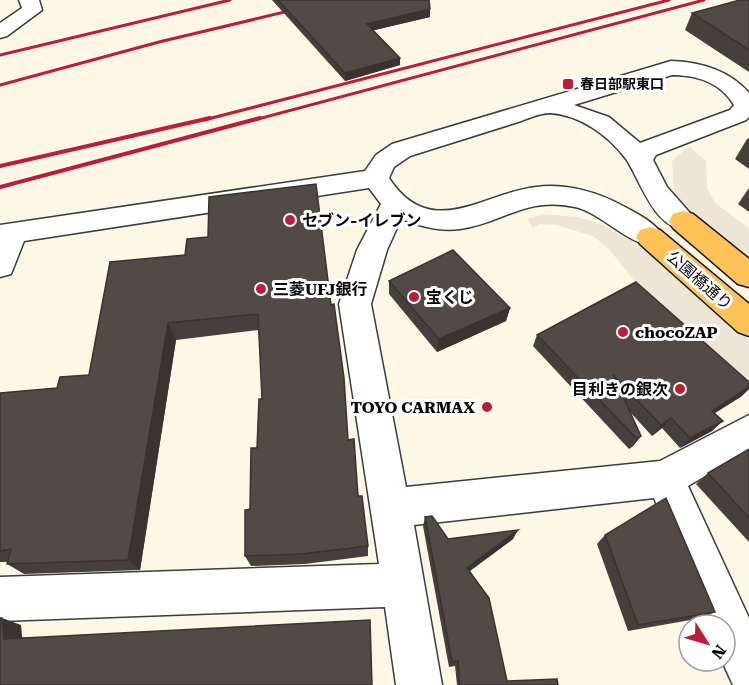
<svg xmlns="http://www.w3.org/2000/svg" width="749" height="685" font-family="'Roboto Serif','Noto Sans JP',serif">
<rect width="100%" height="100%" fill="#fff7e6"/>
<!-- plaza -->
<path fill="#ede5d7" d="M689,146L706,161L707,188L715,203L749,228V264L709,232L674,193L672,161Z
M543,214L577,217L601,224L641,246L749,340V391L660,313L609,249L593,236L556,225L540,224L533,228L527,219Z"/>
<g fill="none" stroke-linecap="round" stroke-linejoin="round">
<defs>
<path id="minor" d="M19,0H39L42,10L7,36L0,38V23L22,8Z
M671,61C700,62 729,70 749,93V117L746,120L656,155L653,160L667,187L697,221L693,228C657,238 641,181 626,159C608,135 580,115 550,113C539,113 525,120 515,123C480,134 445,145 410,156L394,167L389,178C431,242 482,193 536,187C566,183 598,192 625,207C638,214 656,223 664,237L660,244C634,252 603,213 575,207C526,196 503,223 460,229C440,232 420,226 401,219L387,250L371,304L406,487L660,461L749,415V450L688,486L749,618V685H733L722,661H725V625H707L654,498L414,525L442,685H396L385,607L0,621V577L379,564L339,304L357,250L381,204L369,188L24,241L11,274L0,277V225L365,171L376,155L392,144ZM672,75C697,75 721,83 734,105L730,110L640,143L609,117L574,105Z"/>
<path id="major" d="M683,211L693,214L749,259V287L738,284L673,228L669,221L673,214Z
M650,227L660,230L749,304V336L738,332L640,244L636,237L640,230Z"/>
</defs>
<!-- minor casing -->
<use href="#minor" stroke="#3c3c3c" stroke-width="3"/>
<!-- major casing -->
<use href="#major" stroke="#1a1a1a" stroke-width="3"/>
<!-- minor -->
<use href="#minor" fill="#fff" fill-rule="evenodd"/>
<!-- major -->
<use href="#major" fill="#ffc256" fill-rule="evenodd"/>
<!-- rail-far1 -->
<path stroke="#bf1c36" stroke-width="3" d="M0,55L230,0
M0,85L159,42L335,0
M204,120L669,0
M254,120L704,0"/>
<!-- rail -->
<path stroke="#bf1c36" stroke-width="4" d="M0,166L210,118
M0,187L260,118"/>
</g>
<!-- wall -->
<path fill="#473f3b" d="M272,0H429L430,9V17L373,30L400,65L345,81Z
M749,0V72L685,30L692,13Z
M749,138V169L735,159L747,139Z
M749,188V212L738,204Z
M208,237L348,440L368,546V556L305,564L251,566L245,556L262,399L259,330L176,340L140,570L24,574L7,564L8,562H0V393L57,388L89,375L185,255Z
M389,281L510,308L506,321L437,352L389,294Z
M537,335L742,396L715,413L712,431L680,448L662,428L652,436L630,412L641,436L633,446L629,449L533,346Z
M749,449V542L696,484L708,473Z
M425,517L448,539H513L470,571L507,681L558,685H457L455,666L449,667L423,526Z
M605,535L715,612L702,618L628,631L597,544Z"/>
<!-- shaded-wall -->
<path fill="#3a3330" d="M430,9V17L367,32V24Z
M400,58V65L345,81V73Z
M510,308L506,321L437,352L439,339Z
M168,323L176,340L140,570L128,560Z
M749,387V389L742,396L702,421L712,411Z
M671,418L662,428L652,436L661,425Z
M723,421L712,431L680,448L690,438Z
M641,436L633,446L629,449L637,439Z
M518,530L513,539L464,575L467,568Z
M2,618L21,625L23,646L4,639Z"/>
<!-- building -->
<path fill="#534945" stroke="#3a3330" stroke-width="1.5" d="M278,0H429L430,9L367,24L400,58L345,73Z
M740,0H749V50L692,13Z
M316,184L331,305L334,304L344,378L348,440L354,439L358,496H362L368,546L301,554L245,556V510L250,509L251,448H257L259,399H262L258,314L168,323L128,560L7,564L11,549L0,551V393L57,388L60,377L89,375L110,262L185,255L187,239L208,237L209,197Z
M453,250L510,308L439,339L389,281Z
M636,282L749,382V387L712,411L723,421L690,438L671,418L661,425L613,375L641,436L637,439L537,335Z
M749,449V518L708,473Z
M666,498L715,612L638,625L605,535Z
M432,516L448,539L518,530L467,568L489,598L507,681L557,679L558,685H460L458,661L452,662L425,517Z
M0,618H2L4,639L370,620L372,685H0Z"/>
<!-- markers -->
<g fill="#bf1c36" stroke="#fff" stroke-width="2">
<rect x="562" y="78" width="12" height="12" rx="3"/>
<circle cx="290" cy="220" r="6"/>
<circle cx="261" cy="289" r="6"/>
<circle cx="414" cy="297" r="6"/>
<circle cx="623" cy="332" r="6"/>
<circle cx="680" cy="389" r="6"/>
<circle cx="487" cy="407" r="6"/>
</g>
<g text-anchor="middle" stroke-width="6" stroke-linejoin="round" paint-order="stroke">
<!-- far-poi labels -->
<g font-size="14" font-weight="bold" fill="#090909" stroke="#fff" text-anchor="start">
<text x="580" y="89">春日部駅東口</text>
</g>
<!-- poi labels -->
<g font-size="16" font-weight="bold" fill="#090909" stroke="#fff" text-anchor="start">
<text x="302" y="226">セブン-イレブン</text>
<text x="273" y="295">三菱UFJ銀行</text>
<text x="426" y="303">宝くじ</text>
<text x="635" y="338">chocoZAP</text>
<text x="668" y="395" text-anchor="end">目利きの銀次</text>
<text x="475" y="413" text-anchor="end">TOYO CARMAX</text>
</g>
<!-- street labels -->
<g font-size="16" fill="#090909" stroke="#fff">
<text transform="translate(700 280) rotate(41)" y="6">公園橋通り</text>
</g>
</g>
<!-- north arrow -->
<g transform="translate(707 643) rotate(127)"><circle r="28" fill="#ffffff" stroke="#9d9d9d" stroke-width="1.5"/>
<path d="M0-4.5L10 22L0 15L-10 22Z" fill="#bf1c36"/>
<text y="-9" font-size="16" font-weight="bold" text-anchor="middle" fill="#090909">N</text>
</g>
</svg>
